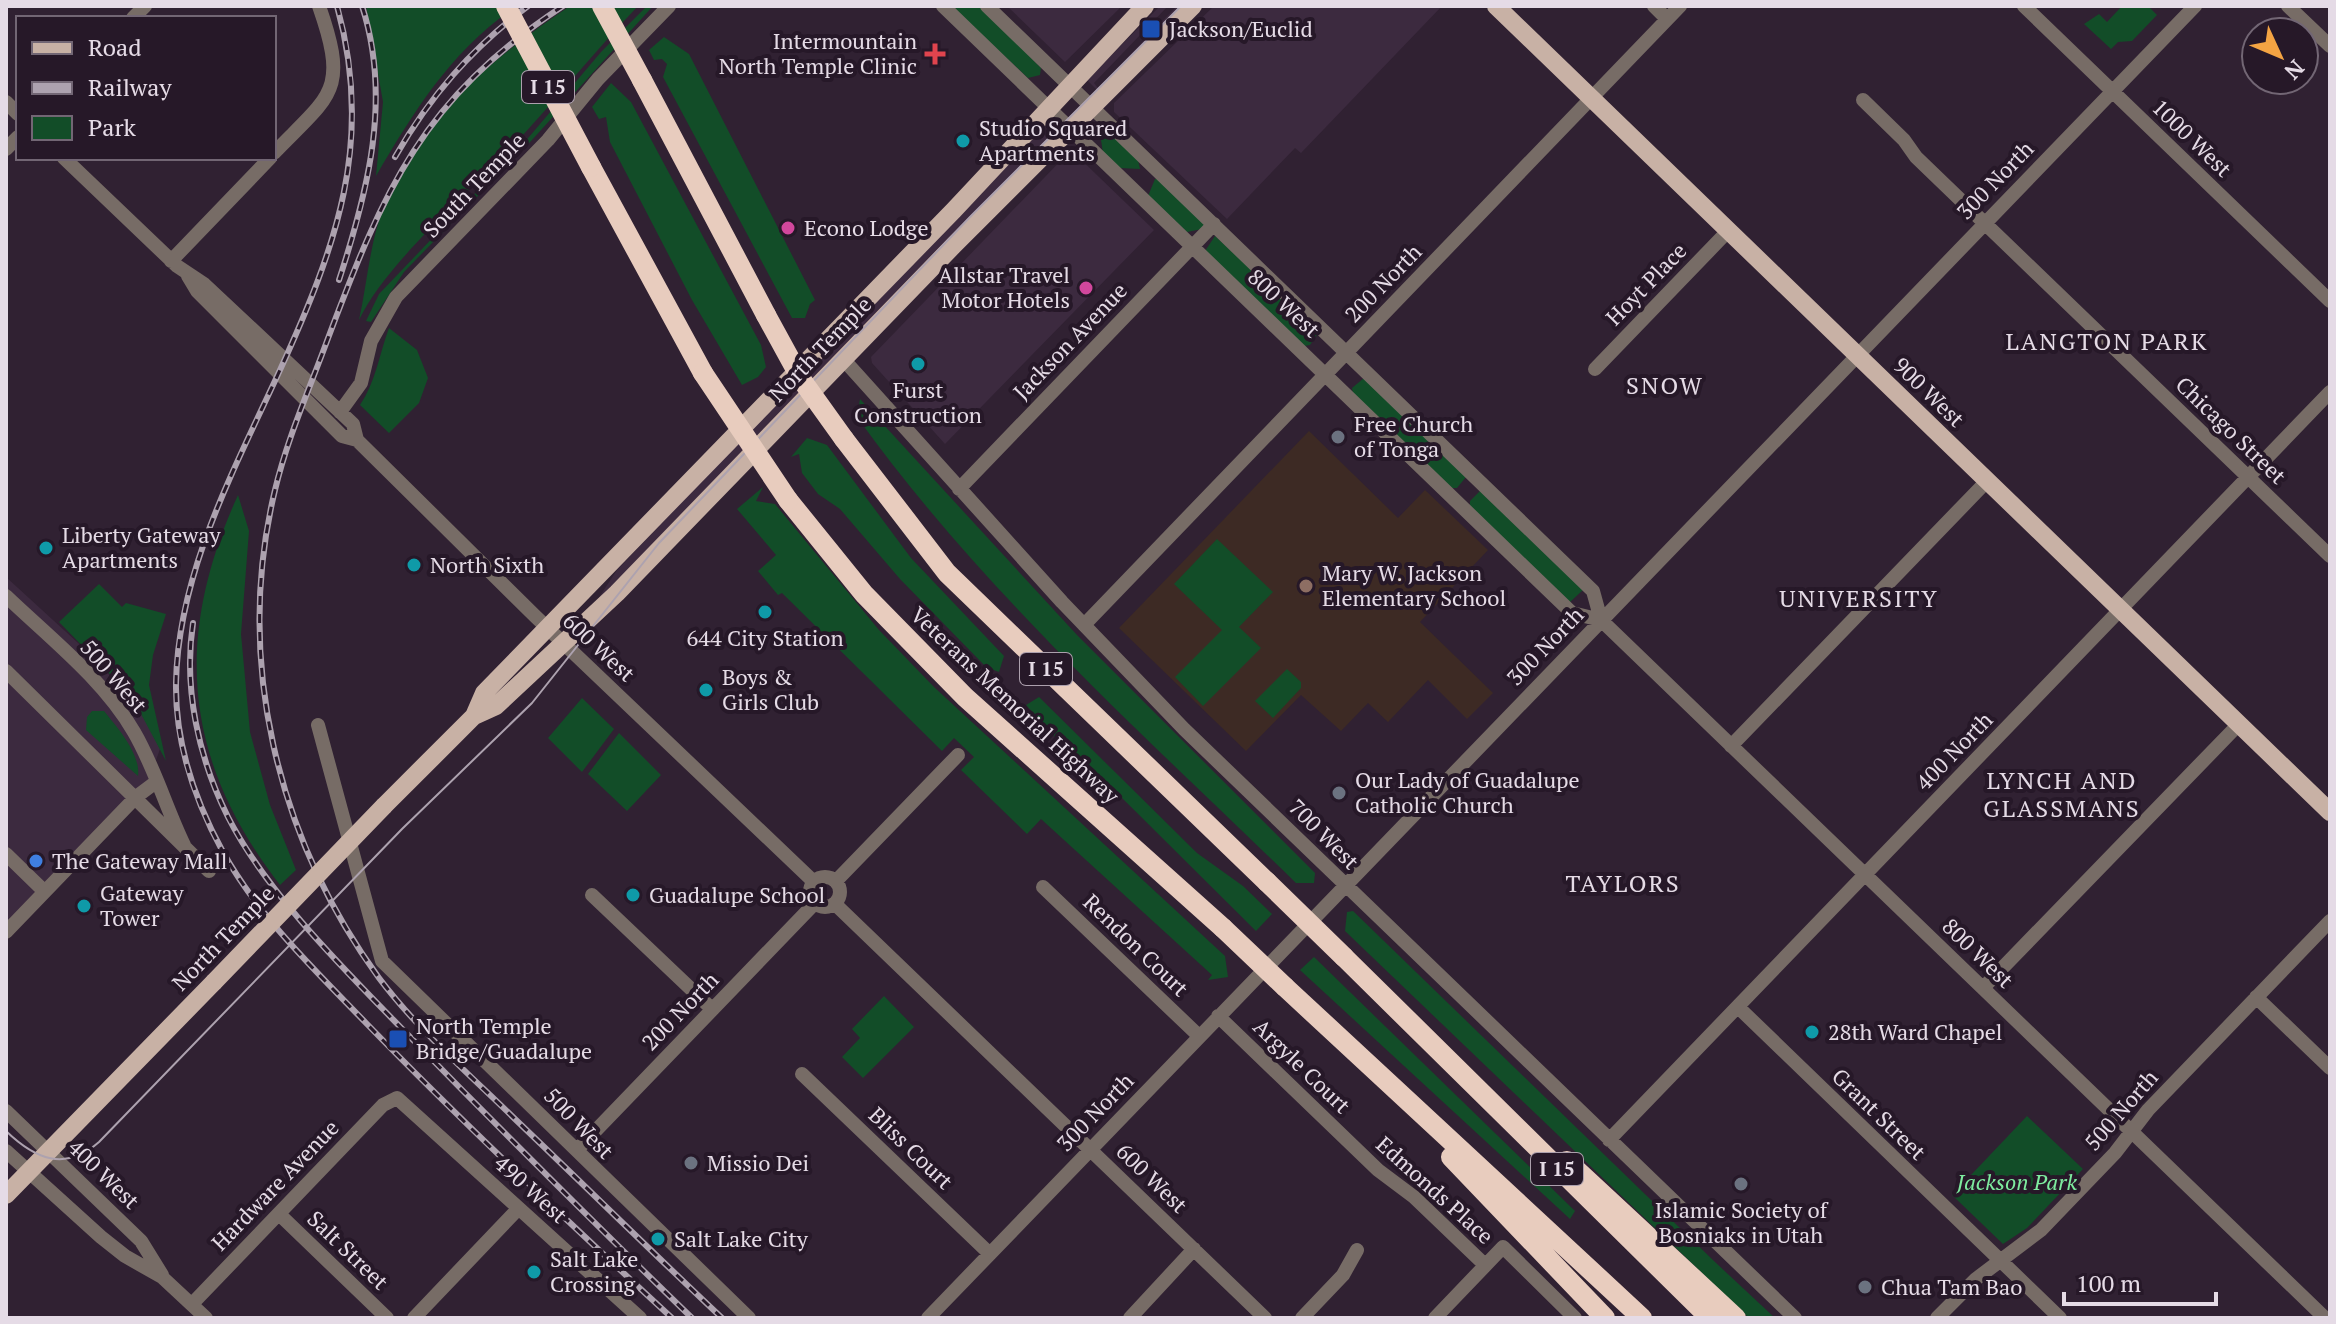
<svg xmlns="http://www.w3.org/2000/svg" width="2336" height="1324" font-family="'PT Serif',serif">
<rect width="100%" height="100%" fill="#302132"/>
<!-- built -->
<path fill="#3c2a3f" d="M1007,6H1122L1065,62Z
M1160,6H1168L1094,83L1098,88L1177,6H1185L1100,93L1087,80Z
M1214,6H1442L1301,153L1295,148L1227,219L1114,112V103Z
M1045,123L1059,135L596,602L617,570Z
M1071,150L1154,230L945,444L872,363L871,357Z
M6,577L89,653L140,708L160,749L146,788L6,936Z"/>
<!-- education -->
<path fill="#3d2a24" d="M1309,431L1398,518L1425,490L1488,550L1420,622L1493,693L1467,719L1428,680L1388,722L1368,703L1341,731L1301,695L1246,751L1119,628Z"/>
<!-- green -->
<path fill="#124d28" d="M366,6H517C453,48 414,111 376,176L383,102Z
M570,6H638C594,52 555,101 512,147C466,196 387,262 359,320C367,284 370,241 384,206C417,120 496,55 570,6Z
M647,6H653L532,140L404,272L371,322L366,321L379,294L529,137L601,52Z
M951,6H981L1041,68L1040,75L1028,78Z
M2122,6H2148L2157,15L2132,41L2118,42L2111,49L2084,24L2099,14L2107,22Z
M664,37L689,54L815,300L810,304L805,318H792L663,77L667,64L662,59L654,60L649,50Z
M611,83L631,102L761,345L766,367L758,377L742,385L692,300L610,142L606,117L599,119L592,107Z
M1112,134L1138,160L1140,169L1120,168L1103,153L1101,140Z
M1155,179H1160L1205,223L1202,229L1187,232L1148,196Z
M1215,236L1319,332L1310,345L1304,346L1205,251Z
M389,328L417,350L428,378L419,403L389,433L360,405C376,381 379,355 389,328Z
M1364,378L1466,477L1457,488H1450L1353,394L1352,388Z
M860,399L1077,635L1315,873L1314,883H1296C1143,734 982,591 857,417Z
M807,438L827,445L911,558L1004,656L999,672L986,667L900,579L840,509L818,494L802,473L799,454L791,457Z
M763,487L756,501L775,504L879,630L934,687L1225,956L1228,977L1208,980L1212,975L1041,819L1027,834L961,770L974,757L954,738L942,751L782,593L778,595L758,571L776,555L737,509Z
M1480,491L1583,590L1570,602L1470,506V501Z
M238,495L249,531L241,634L250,732L270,805L296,870L280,885C183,760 173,638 238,495Z
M1217,539L1273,592L1239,627L1261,648L1203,706L1175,677L1222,630L1174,584Z
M99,584L122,607L126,603L166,614L153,655L149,685L166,761L132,697L59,622Z
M1287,669L1301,682V688L1273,718L1255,701Z
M1039,697L1197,853L1243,886L1272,914L1256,931L1122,798L1066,749L1026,705Z
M582,698L614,729L582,772L548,738Z
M92,711H104C117,727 141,754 138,776L86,730L87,717Z
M619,733L661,775L627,811L588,774Z
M1353,911L1715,1262L1775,1318H1749L1345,931L1347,912Z
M1314,957L1575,1211L1570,1219L1300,970Z
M884,996L914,1027L863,1078L842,1057L860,1038L852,1029Z
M2027,1116L2083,1169L2027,1228L2003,1244L1952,1195Z"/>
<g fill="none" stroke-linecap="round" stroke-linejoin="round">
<!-- minor -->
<path stroke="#776c66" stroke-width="14" d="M943,6L1572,613L1601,620L2325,1318
M987,6L1593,591L1601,620
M1654,6L1667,19
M2024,6L2330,301
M2288,6L2330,46
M133,18L145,6
M1863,100L1904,140L1916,157L2330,556
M6,102L18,114
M6,149L18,137
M274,153C331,94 349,92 319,6
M64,158L177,266L204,284L353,424L357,440L536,617L814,882
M171,261L270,158
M188,276L197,291L342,436L357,440
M844,360L1062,602L1184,729L1795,1318
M1595,369L1728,231
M340,412L361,383L371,341L396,297L548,140L598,79L669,6
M959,489L1214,224
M6,596C50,638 104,680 134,732C155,768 166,808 184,845
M1084,625L1680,6
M6,671L209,871
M318,725L382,961L749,1318
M1731,746L1987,481
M6,854L44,891
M810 892a15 15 0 1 1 30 0a15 15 0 1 1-30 0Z
M836,881L958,755
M1043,887L1199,1036
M592,895L712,1009
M835,904L1265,1318
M6,932L136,797L156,782
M1983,988L2239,724
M2256,997L2330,1068
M1738,1007L2060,1318
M1218,1016L1378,1170L1414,1197L1485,1265
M802,1074L990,1254
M6,1111L141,1241L162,1275
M1609,1140L2330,392
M577,1150L815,903
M6,1151L101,1237L125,1256L162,1277L206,1318
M279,1214L387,1318
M192,1304L383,1105L397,1098L640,1318
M414,1318L518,1209
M928,1318L2195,6
M1130,1318L1194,1249
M1302,1318L1343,1275L1357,1250
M1435,1318L1503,1247L1575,1318
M1937,1318L1976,1279L2041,1230L2115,1153L2148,1110L2330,921"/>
<!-- major -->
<path stroke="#c8b1a5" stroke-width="18" d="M1496,6L2330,812
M474,716L484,693L954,210L1145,6
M384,806L474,716L496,706L617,593L953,246L1193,6
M6,1195L214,982"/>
<!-- highway -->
<path stroke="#e8ccbe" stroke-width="20" d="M642,80L766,315
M591,167L703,373
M844,439L947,573L1267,882
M788,500L864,594L965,697L1223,928
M1344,957L1710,1318
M1285,987L1642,1318
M1451,1157L1605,1318
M1567,1161L1736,1318"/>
<!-- tram -->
<path stroke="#ada2af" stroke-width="2" d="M6,1131C35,1159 65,1172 99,1142L402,829L532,703L659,543L970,217L1181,6"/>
<defs>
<path id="rail" d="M337,6C375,142 336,247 280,370C235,468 178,572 176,683C175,743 194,799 223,852C259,917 315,970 366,1023C465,1125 568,1222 672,1318
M563,6C422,99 384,189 327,341C309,390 287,439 275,490C234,660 277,838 379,978C418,1030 470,1075 516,1120C585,1186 653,1253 722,1318
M395,157C430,96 472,48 528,6
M339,280C368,191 392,98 362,6
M193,623C183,689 199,759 228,817C268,896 352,977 413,1040C505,1134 598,1227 692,1318"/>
</defs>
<!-- rail casing -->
<use href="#rail" stroke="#ada2af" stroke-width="6"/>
<!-- rail -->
<use href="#rail" stroke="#261828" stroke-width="3" stroke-dasharray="9" stroke-linecap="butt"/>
<!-- major-bridge -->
<path stroke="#c8b1a5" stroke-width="18" d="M214,982L384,806"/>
<!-- highway-bridge -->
<path stroke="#e8ccbe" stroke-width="20" d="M506,6L591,167
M602,6L642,80
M766,315L801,379L844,439
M703,373L788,500
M1267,882L1344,957
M1223,928L1285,987"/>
</g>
<!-- markers -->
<g fill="#1a4fb4" stroke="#261828" stroke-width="3">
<rect x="1141" y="19" width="20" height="20" rx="4"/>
<rect x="388" y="1029" width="20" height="20" rx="4"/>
</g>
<path fill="#e0444e" stroke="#261828" stroke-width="3" d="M931 42h8v8h8v8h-8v8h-8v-8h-8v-8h8z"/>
<g fill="#0f9aa8" stroke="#261828" stroke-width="3">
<circle cx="963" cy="141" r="8"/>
<circle cx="918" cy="364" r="8"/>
<circle cx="46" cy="548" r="8"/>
<circle cx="414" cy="565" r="8"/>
<circle cx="765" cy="612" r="8"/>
<circle cx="706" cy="690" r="8"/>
<circle cx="633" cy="895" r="8"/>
<circle cx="84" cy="906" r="8"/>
<circle cx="1812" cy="1032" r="8"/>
<circle cx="658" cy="1239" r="8"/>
<circle cx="534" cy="1272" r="8"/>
</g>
<g fill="#d1479c" stroke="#261828" stroke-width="3">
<circle cx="788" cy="228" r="8"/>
<circle cx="1086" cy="288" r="8"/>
</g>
<g fill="#6b7280" stroke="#261828" stroke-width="3">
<circle cx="1338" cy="437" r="8"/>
<circle cx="1339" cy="793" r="8"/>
<circle cx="691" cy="1163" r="8"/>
<circle cx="1741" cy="1184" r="8"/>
<circle cx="1865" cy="1287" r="8"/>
</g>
<circle fill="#8d6e63" stroke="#261828" stroke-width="3" cx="1306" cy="586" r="8"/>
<circle fill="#3f7fe0" stroke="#261828" stroke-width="3" cx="36" cy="861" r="8"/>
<g text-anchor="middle" stroke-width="8" stroke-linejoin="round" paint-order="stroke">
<!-- shield labels -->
<g fill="#261828" stroke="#aca0ad" stroke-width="2">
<rect x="522" y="71" width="52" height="32" rx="6"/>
<rect x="1020" y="653" width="52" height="32" rx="6"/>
<rect x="1531" y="1153" width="52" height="32" rx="6"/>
</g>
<g font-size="20" font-weight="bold" fill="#e5dbe6">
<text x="548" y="94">I 15</text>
<text x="1046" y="676">I 15</text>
<text x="1557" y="1176">I 15</text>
</g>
<!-- poi labels -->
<g font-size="22" fill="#e5dbe6" stroke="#261828" text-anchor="start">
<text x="1169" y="37">Jackson/Euclid</text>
<text x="917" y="49" text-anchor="end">Intermountain<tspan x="917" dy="25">North Temple Clinic</tspan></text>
<text x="979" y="136">Studio Squared<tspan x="979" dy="25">Apartments</tspan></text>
<text x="804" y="236">Econo Lodge</text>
<text x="1070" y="283" text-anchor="end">Allstar Travel<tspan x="1070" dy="25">Motor Hotels</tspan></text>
<text x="918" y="398" text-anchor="middle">Furst<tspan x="918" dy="25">Construction</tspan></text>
<text x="1354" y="432">Free Church<tspan x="1354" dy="25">of Tonga</tspan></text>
<text x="62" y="543">Liberty Gateway<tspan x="62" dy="25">Apartments</tspan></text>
<text x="430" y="573">North Sixth</text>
<text x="1322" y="581">Mary W. Jackson<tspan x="1322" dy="25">Elementary School</tspan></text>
<text x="765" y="646" text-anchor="middle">644 City Station</text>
<text x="722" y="685">Boys &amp;<tspan x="722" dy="25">Girls Club</tspan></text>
<text x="1355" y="788">Our Lady of Guadalupe<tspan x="1355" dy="25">Catholic Church</tspan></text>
<text x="52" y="869">The Gateway Mall</text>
<text x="100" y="901">Gateway<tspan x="100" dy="25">Tower</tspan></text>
<text x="649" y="903">Guadalupe School</text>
<text x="416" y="1034">North Temple<tspan x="416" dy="25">Bridge/Guadalupe</tspan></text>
<text x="1828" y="1040">28th Ward Chapel</text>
<text x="707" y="1171">Missio Dei</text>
<text x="1741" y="1218" text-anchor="middle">Islamic Society of<tspan x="1741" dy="25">Bosniaks in Utah</tspan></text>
<text x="674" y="1247">Salt Lake City</text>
<text x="550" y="1267">Salt Lake<tspan x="550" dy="25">Crossing</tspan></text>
<text x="1881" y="1295">Chua Tam Bao</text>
</g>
<!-- street labels -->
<g font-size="22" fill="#e5dbe6" stroke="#261828">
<text transform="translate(2192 138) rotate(44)" y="8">1000 West</text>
<text transform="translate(1995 180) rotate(-46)" y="8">300 North</text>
<text transform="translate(474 185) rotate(-46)" y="8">South Temple</text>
<text transform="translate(1383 283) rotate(-46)" y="8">200 North</text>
<text transform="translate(1646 284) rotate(-46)" y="8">Hoyt Place</text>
<text transform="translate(1284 303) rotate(43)" y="8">800 West</text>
<text transform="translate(1070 341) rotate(-46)" y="8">Jackson Avenue</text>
<text transform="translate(820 349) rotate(-46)" y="8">North Temple</text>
<text transform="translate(1929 392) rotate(44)" y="8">900 West</text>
<text transform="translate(2231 430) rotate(44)" y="8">Chicago Street</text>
<text transform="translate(1545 646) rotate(-46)" y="8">300 North</text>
<text transform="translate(599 647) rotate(43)" y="8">600 West</text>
<text transform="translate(114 676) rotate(49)" y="8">500 West</text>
<text transform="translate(1015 705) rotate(43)" y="8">Veterans Memorial Highway</text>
<text transform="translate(1954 751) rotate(-46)" y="8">400 North</text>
<text transform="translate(1324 834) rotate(45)" y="8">700 West</text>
<text transform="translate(223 938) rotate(-46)" y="8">North Temple</text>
<text transform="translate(1136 945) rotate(44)" y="8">Rendon Court</text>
<text transform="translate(1978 953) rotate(44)" y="8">800 West</text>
<text transform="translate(680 1011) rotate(-46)" y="8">200 North</text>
<text transform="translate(1302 1066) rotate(44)" y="8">Argyle Court</text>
<text transform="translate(2121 1110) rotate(-49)" y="8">500 North</text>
<text transform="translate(1095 1112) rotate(-46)" y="8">300 North</text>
<text transform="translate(1879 1114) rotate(44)" y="8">Grant Street</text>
<text transform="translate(579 1123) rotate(46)" y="8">500 West</text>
<text transform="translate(911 1148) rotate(44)" y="8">Bliss Court</text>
<text transform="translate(104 1174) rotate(44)" y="8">400 West</text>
<text transform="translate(1152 1178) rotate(44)" y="8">600 West</text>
<text transform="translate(275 1185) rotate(-46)" y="8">Hardware Avenue</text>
<text transform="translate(531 1189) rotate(42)" y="8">490 West</text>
<text transform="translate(1435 1190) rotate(42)" y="8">Edmonds Place</text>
<text transform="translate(348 1250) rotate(44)" y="8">Salt Street</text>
</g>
<!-- park labels -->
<g font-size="22" font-style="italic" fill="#7eeb9f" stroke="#261828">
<text x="2017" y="1190">Jackson Park</text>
</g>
<!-- neighbourhood labels -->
<g font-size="24" letter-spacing="2" fill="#e5dbe6" stroke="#261828">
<text x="2107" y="350">LANGTON PARK</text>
<text x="1665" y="394">SNOW</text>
<text x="1859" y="607">UNIVERSITY</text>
<text x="2062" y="789">LYNCH AND<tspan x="2062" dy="28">GLASSMANS</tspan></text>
<text x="1623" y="892">TAYLORS</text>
</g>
</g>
<!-- border -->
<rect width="2336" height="1324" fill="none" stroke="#e5dbe6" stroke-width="16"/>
<!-- legend -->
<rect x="16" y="16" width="260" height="144" fill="#261828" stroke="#726674" stroke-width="2"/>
<rect x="32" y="42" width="40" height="12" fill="#c8b1a5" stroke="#726674" stroke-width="2"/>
<text x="88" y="56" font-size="24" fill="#e5dbe6">Road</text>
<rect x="32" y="82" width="40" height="12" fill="#ada2af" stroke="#726674" stroke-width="2"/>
<text x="88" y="96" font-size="24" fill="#e5dbe6">Railway</text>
<rect x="32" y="116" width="40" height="24" fill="#124d28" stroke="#726674" stroke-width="2"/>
<text x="88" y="136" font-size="24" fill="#e5dbe6">Park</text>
<!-- north arrow -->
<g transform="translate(2280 56) rotate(134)"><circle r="38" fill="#261828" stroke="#726674" stroke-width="2"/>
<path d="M0-6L14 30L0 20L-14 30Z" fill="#f4a443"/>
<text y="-12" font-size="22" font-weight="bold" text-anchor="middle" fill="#e5dbe6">N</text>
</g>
<!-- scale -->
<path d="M2064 1292v12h152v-12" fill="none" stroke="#e5dbe6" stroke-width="4"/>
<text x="2076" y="1292" font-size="24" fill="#e5dbe6" stroke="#261828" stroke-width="6" paint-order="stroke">100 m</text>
</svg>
